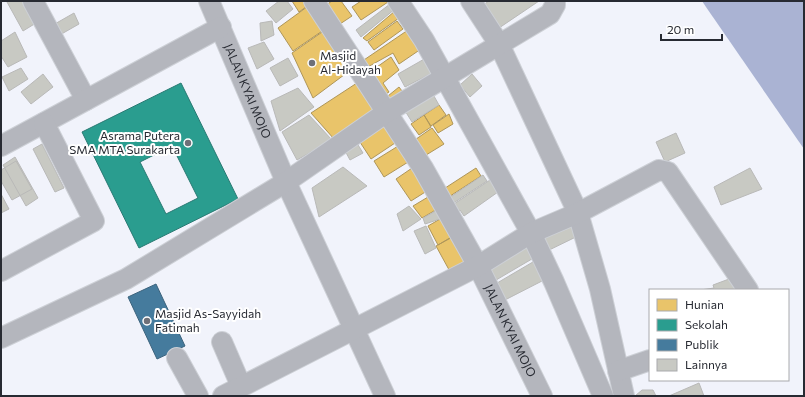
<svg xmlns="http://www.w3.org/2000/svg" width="805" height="397" font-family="Commissioner,sans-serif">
<rect width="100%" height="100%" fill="#f1f3fb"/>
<!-- water -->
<path fill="#aab3d3" d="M702,1H804V149L706,7Z"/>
<!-- homes -->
<path fill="#e9c46a" stroke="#af9659" d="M292,1H314L299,12Z
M332,1H341L352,16L337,26L323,7Z
M361,1H388V2L361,20L352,7Z
M311,4L328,27L293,51L278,28Z
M395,11L399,18L367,41L363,38Z
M397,21L403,29L374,50L368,42Z
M325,30L352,69L313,98L292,53Z
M408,30L421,49L399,64L393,53L364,69L358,64Z
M391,57L399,70L383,83L389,92L381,97L367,74Z
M360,81L377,113L334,139L311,113Z
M399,87L405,95L389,108L383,100Z
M439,105L446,115L431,126L424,115Z
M449,114L453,124L438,133L433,125Z
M424,115L431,127L419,135L411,124Z
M383,118L398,141L371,159L356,136Z
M432,128L444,144L418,160L409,144Z
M403,143L413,159L384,177L374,161Z
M415,166L430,189L411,201L396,179Z
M476,168L481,176L444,200L439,192Z
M428,197L439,208L422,218L413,206Z
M447,215L458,233L438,245L428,226Z
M458,234L474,264L453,277L436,246Z"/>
<!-- schools -->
<path fill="#2a9d8f" stroke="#297a73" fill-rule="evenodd" d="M181,83L238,199L139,248L82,132ZM172,146L198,198L166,214L140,162Z"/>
<!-- public -->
<path fill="#457b9d" stroke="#3c637d" d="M156,284L185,346L157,359L128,297Z"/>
<!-- building -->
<path fill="#c8c9c3" stroke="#b9b9b8" d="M8,1H23L36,23L23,31L7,2Z
M279,1H287L293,9L276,23L266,11Z
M489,1H539L499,28L483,5Z
M390,4L395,9L361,37L356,30Z
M74,13L79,24L58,36L53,25Z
M272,21L274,35L261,41L260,23Z
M15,32L27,57L8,67L1,56V41Z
M264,42L274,59L257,69L248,48Z
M288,58L298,76L280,86L270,68Z
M426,58L434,72L405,87L398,74Z
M21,68L28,79L9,91L2,77Z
M43,74L53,87L31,104L21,92Z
M472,74L482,86L470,97L460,85Z
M298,88L314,107L280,131L271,101Z
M430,89L439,105L412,122L402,106Z
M309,115L332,140L297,160L282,132Z
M676,133L685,153L665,162L656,142Z
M355,140L363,153L350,160L343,147Z
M42,144L64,188L55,192L33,149Z
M15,157L38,198L26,206L3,165Z
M16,161L32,189L12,200L1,181V170Z
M343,167L367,186L319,217L312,188Z
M750,168L762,189L721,205L714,187Z
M483,175L487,181L449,206L446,200Z
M490,180L498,192L464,216L460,210L452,215L448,208Z
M1,194L9,209L1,213Z
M409,206L421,219L403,231L397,214Z
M439,209L443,218L425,224L423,218Z
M569,220L582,234L543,253L538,243Z
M426,226L436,248L425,254L414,231Z
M527,243L537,256L491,283L484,273Z
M538,259L542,281L501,302L492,286Z
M737,276L741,290H700L714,288L713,285Z
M699,383L704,396H669Z
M642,390H653L656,396H635Z"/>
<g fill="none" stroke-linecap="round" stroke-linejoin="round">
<defs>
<g id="minor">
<path d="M33,1L86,100"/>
<path id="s1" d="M209,1L286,182L385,396"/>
<path id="s2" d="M314,1L423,168L478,266L542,396"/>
<path d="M398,1L424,40L531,233L554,282L603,396"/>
<path d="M471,1L499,44L578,213L600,289L624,396"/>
<path d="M1,146L221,27"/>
<path d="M1,271L94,221L44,123"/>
<path d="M1,338L126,279L286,182L387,112L550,14L555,5V1"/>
<path d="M222,342L241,386"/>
<path d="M177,358L198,396"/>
<path d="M618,371L650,360"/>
<path d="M223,396L478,266L531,233L578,213L659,170L668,172L748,290"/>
</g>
</defs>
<!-- minor casing -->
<use href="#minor" stroke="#cdd0d6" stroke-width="22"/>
<!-- minor -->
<use href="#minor" stroke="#b4b6bd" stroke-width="20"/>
</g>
<!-- markers -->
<g fill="#6e7078" stroke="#fff" stroke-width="1.5">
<circle cx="312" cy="63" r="4"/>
<circle cx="188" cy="143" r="4"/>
<circle cx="147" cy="321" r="4"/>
</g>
<g text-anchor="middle" stroke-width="4" stroke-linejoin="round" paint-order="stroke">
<!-- poi labels -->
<g font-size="12" fill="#272a32" stroke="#fff" text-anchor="start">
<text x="320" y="60">Masjid<tspan x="320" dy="14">Al-Hidayah</tspan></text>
<text x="180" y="140" text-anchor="end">Asrama Putera<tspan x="180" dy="14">SMA MTA Surakarta</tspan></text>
<text x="155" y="318">Masjid As-Sayyidah<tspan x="155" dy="14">Fatimah</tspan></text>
</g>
<!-- street labels -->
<g font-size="12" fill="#272a32" stroke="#fff">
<text dy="4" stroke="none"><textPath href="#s1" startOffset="98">JALAN KYAI MOJO</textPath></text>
<text dy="4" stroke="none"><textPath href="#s2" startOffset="384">JALAN KYAI MOJO</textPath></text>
</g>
</g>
<!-- border -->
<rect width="805" height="397" fill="none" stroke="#272a32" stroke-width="4"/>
<!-- legend -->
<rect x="649" y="289" width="140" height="92" fill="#ffffff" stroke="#a9aaad"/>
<rect x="657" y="299" width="20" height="12" fill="#e9c46a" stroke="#a9aaad"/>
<text x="685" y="309" font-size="12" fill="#272a32">Hunian</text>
<rect x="657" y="319" width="20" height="12" fill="#2a9d8f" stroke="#a9aaad"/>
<text x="685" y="329" font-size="12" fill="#272a32">Sekolah</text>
<rect x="657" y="339" width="20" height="12" fill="#457b9d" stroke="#a9aaad"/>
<text x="685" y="349" font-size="12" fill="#272a32">Publik</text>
<rect x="657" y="359" width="20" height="12" fill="#c8c9c3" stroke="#a9aaad"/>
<text x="685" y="369" font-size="12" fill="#272a32">Lainnya</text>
<!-- scale -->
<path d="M661 34v6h61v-6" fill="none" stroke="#272a32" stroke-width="2"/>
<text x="667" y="34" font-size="12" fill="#272a32" stroke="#ffffff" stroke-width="3" paint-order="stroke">20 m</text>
</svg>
